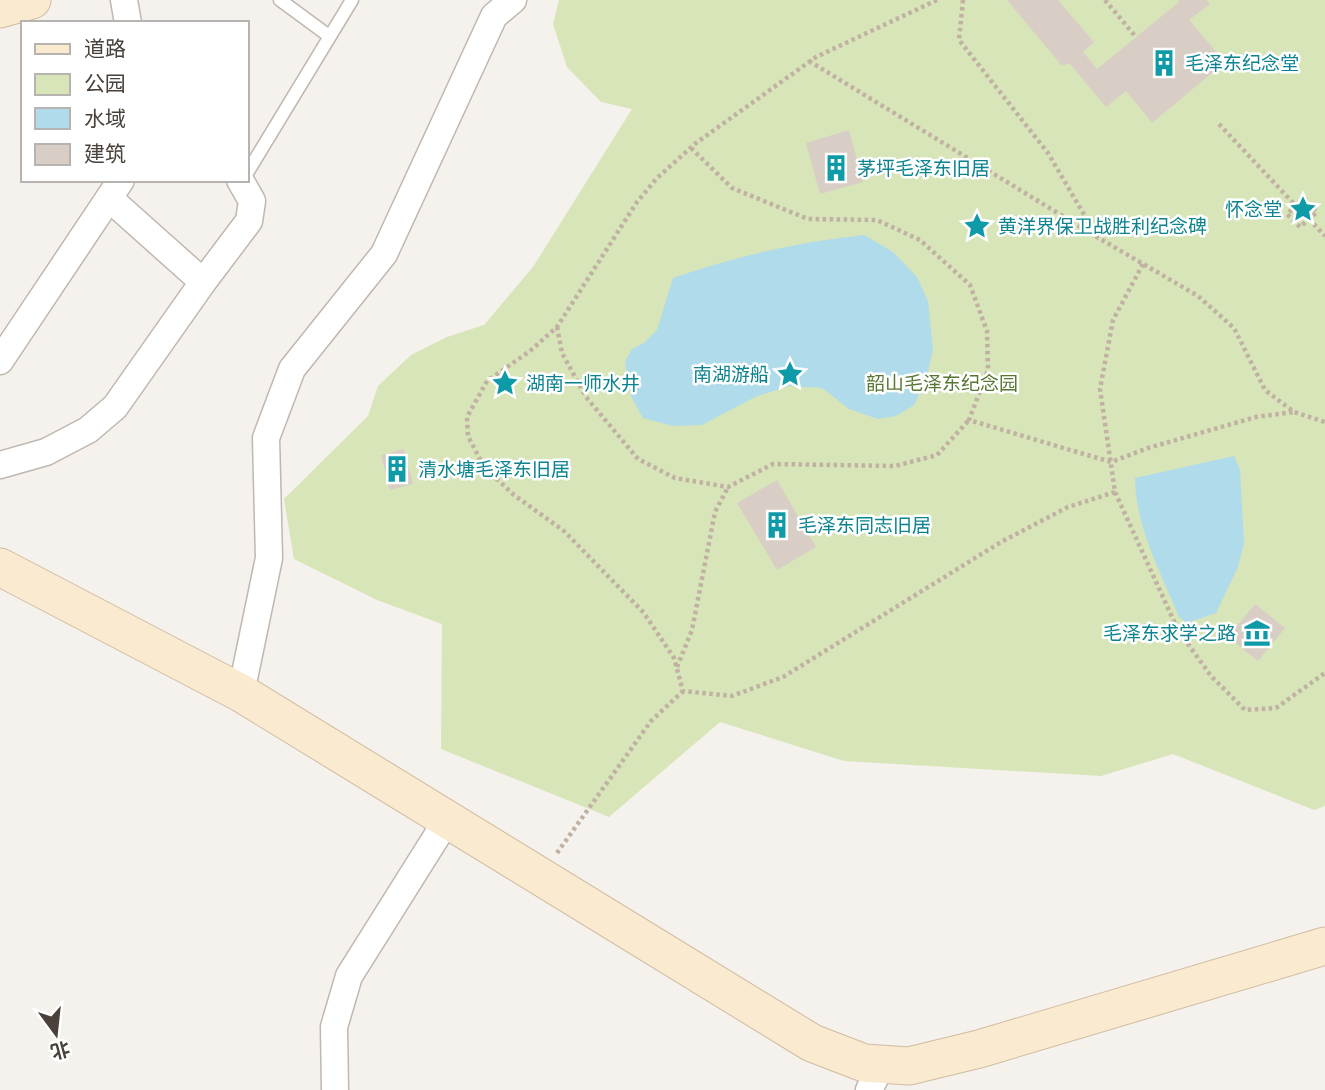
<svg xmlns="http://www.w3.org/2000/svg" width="1325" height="1090" font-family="Montserrat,'Noto Sans SC',sans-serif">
<rect width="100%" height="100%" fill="#f5f1ec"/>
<!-- green -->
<path fill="#d7e5b9" d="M559,0H1325V806L1314,810L1173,754L1101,776L844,761L720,722L609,817L441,749L442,624L377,600L294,559L284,499L368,416L378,386L411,355L447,337L484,325L533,267L632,109L601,102L567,67L553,24Z"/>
<!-- water -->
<path fill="#afdbeb" d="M864,235L893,252L917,277L928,301L933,350L926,380L914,405L896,416L878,419L849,409L822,388L789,386L755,397L702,425L673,426L643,418L631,396L625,362L632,349L644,343L657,330L673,278C736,256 798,242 864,235Z
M1234,456L1240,470L1244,543L1238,567L1216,613L1187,623L1179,617C1161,573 1135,526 1135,478Z"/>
<!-- building -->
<path fill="#d8cec5" d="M1007,0H1058L1094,42L1083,52L1097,69L1179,2L1178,0H1207L1210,4L1189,20L1225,62L1152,123L1126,91L1106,107L1069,63L1062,66Z
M849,130L863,182L820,194L806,143Z
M404,449L413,484L390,490L381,455Z
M777,480L816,547L777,570L737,503Z
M1255,604L1285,628L1258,661L1228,637Z"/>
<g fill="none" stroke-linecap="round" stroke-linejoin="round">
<defs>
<path id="lane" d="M280,0L329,36
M247,173L352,0"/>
<path id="street" d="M124,0L128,23
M203,282L249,221L252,201L240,180
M0,361L121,180
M0,465L46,452L88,430L115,407L203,282L110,199
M241,693L269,558L266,438L292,369L384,254L494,16L513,0
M335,1090L334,1027L349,976L447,820
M869,1090L882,1064"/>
<path id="secondary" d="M0,9L32,0
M0,567L241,693L812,1043L864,1063L909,1066L979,1049L1325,946"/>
</defs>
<!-- lane casing -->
<use href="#lane" stroke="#c0b7af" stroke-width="15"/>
<!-- street casing -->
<use href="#street" stroke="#c0b7af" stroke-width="29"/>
<!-- secondary casing -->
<use href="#secondary" stroke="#d0bca0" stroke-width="39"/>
<!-- path -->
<path stroke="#c0b1a2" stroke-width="4.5" stroke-dasharray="3.5 3.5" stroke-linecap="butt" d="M937,0L816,57L696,143L657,178L637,202L557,327L530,351L487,381L467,417L468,436L484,467L514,495L564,531L644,613L674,658L683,691L732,696L783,677L1001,542L1068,507L1115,492
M963,0L959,40L1048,153L1096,235
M1105,0L1136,37
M809,61L1097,237L1198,296L1234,328L1265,390L1294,412L1325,422
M1219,124L1296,206
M691,148L732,188L808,219L877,220L920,240L970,285L987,331L988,370L969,420L1111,462L1148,448L1256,417L1294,412
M1304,198L1317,212L1300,227L1287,214Z
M1309,219L1325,236
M1143,264L1113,320L1100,389L1115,492L1178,630L1211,676L1245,710L1276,708L1325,673
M557,327L562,353L586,397L638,459L675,478L728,487L773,464L895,466L937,455L969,420
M677,667L692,630L715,512L728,487
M557,853L651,721L683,691"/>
<!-- lane -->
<use href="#lane" stroke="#fff" stroke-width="12"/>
<!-- street -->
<use href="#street" stroke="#fff" stroke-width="26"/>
<!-- secondary -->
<use href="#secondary" stroke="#faead0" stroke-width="37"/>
</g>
<!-- icons -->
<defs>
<symbol id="building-bare" viewBox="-9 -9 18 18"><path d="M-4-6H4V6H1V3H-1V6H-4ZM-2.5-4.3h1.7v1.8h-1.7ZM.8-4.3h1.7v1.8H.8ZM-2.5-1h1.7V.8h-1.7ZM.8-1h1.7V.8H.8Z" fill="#0f9aa8" stroke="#fff" stroke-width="2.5" paint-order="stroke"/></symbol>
<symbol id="sight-bare" viewBox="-9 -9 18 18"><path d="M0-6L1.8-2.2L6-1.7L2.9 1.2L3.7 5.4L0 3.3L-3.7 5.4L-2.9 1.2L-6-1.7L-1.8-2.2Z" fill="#0f9aa8" stroke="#fff" stroke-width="2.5" paint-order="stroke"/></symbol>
<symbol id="museum-bare" viewBox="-9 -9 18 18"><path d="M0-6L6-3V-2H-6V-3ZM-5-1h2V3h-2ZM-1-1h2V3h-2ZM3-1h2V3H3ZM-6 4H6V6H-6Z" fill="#0f9aa8" stroke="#fff" stroke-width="2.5" paint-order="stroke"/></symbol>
</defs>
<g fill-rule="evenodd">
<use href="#building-bare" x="1145" y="44" width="38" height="38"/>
<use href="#building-bare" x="817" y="149" width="38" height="38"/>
<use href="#sight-bare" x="1284" y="190" width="38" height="38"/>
<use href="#sight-bare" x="958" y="207" width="38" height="38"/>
<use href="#sight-bare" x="771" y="355" width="38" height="38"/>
<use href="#sight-bare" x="486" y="364" width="38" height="38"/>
<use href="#building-bare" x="378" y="450" width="38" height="38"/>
<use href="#building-bare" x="758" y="506" width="38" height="38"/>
<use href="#museum-bare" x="1238" y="614" width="38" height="38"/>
</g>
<g text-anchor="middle" stroke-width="5" stroke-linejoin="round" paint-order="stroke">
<!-- culture labels -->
<g font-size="19" fill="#0d838f" stroke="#fff" text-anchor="start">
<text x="1185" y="70">毛泽东纪念堂</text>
<text x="857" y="175">茅坪毛泽东旧居</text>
<text x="1282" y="216" text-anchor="end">怀念堂</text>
<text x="998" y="233">黄洋界保卫战胜利纪念碑</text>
<text x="769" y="381" text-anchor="end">南湖游船</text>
<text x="526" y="390">湖南一师水井</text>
<text x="418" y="476">清水塘毛泽东旧居</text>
<text x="798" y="532">毛泽东同志旧居</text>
<text x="1236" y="640" text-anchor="end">毛泽东求学之路</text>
</g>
<!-- park labels -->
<g font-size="19" fill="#567631" stroke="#fff">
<text x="942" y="390">韶山毛泽东纪念园</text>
</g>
</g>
<!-- legend -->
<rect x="21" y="21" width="228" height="161" fill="#ffffff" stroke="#b6b3b0" stroke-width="2"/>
<rect x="35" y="44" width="35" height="10" fill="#faead0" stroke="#b6b3b0" stroke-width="2"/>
<text x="84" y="56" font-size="21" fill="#49413a">道路</text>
<rect x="35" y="74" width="35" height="21" fill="#d7e5b9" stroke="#b6b3b0" stroke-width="2"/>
<text x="84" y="91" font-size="21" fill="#49413a">公园</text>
<rect x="35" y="108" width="35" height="21" fill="#afdbeb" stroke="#b6b3b0" stroke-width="2"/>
<text x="84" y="126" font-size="21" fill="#49413a">水域</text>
<rect x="35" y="144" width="35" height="21" fill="#d8cec5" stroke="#b6b3b0" stroke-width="2"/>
<text x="84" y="161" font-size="21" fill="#49413a">建筑</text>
<!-- north arrow -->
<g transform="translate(56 1034) rotate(165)" stroke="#ffffff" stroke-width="5" paint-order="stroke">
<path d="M0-5L12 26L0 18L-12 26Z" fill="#49413a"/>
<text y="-10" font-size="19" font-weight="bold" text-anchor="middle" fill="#49413a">北</text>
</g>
</svg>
